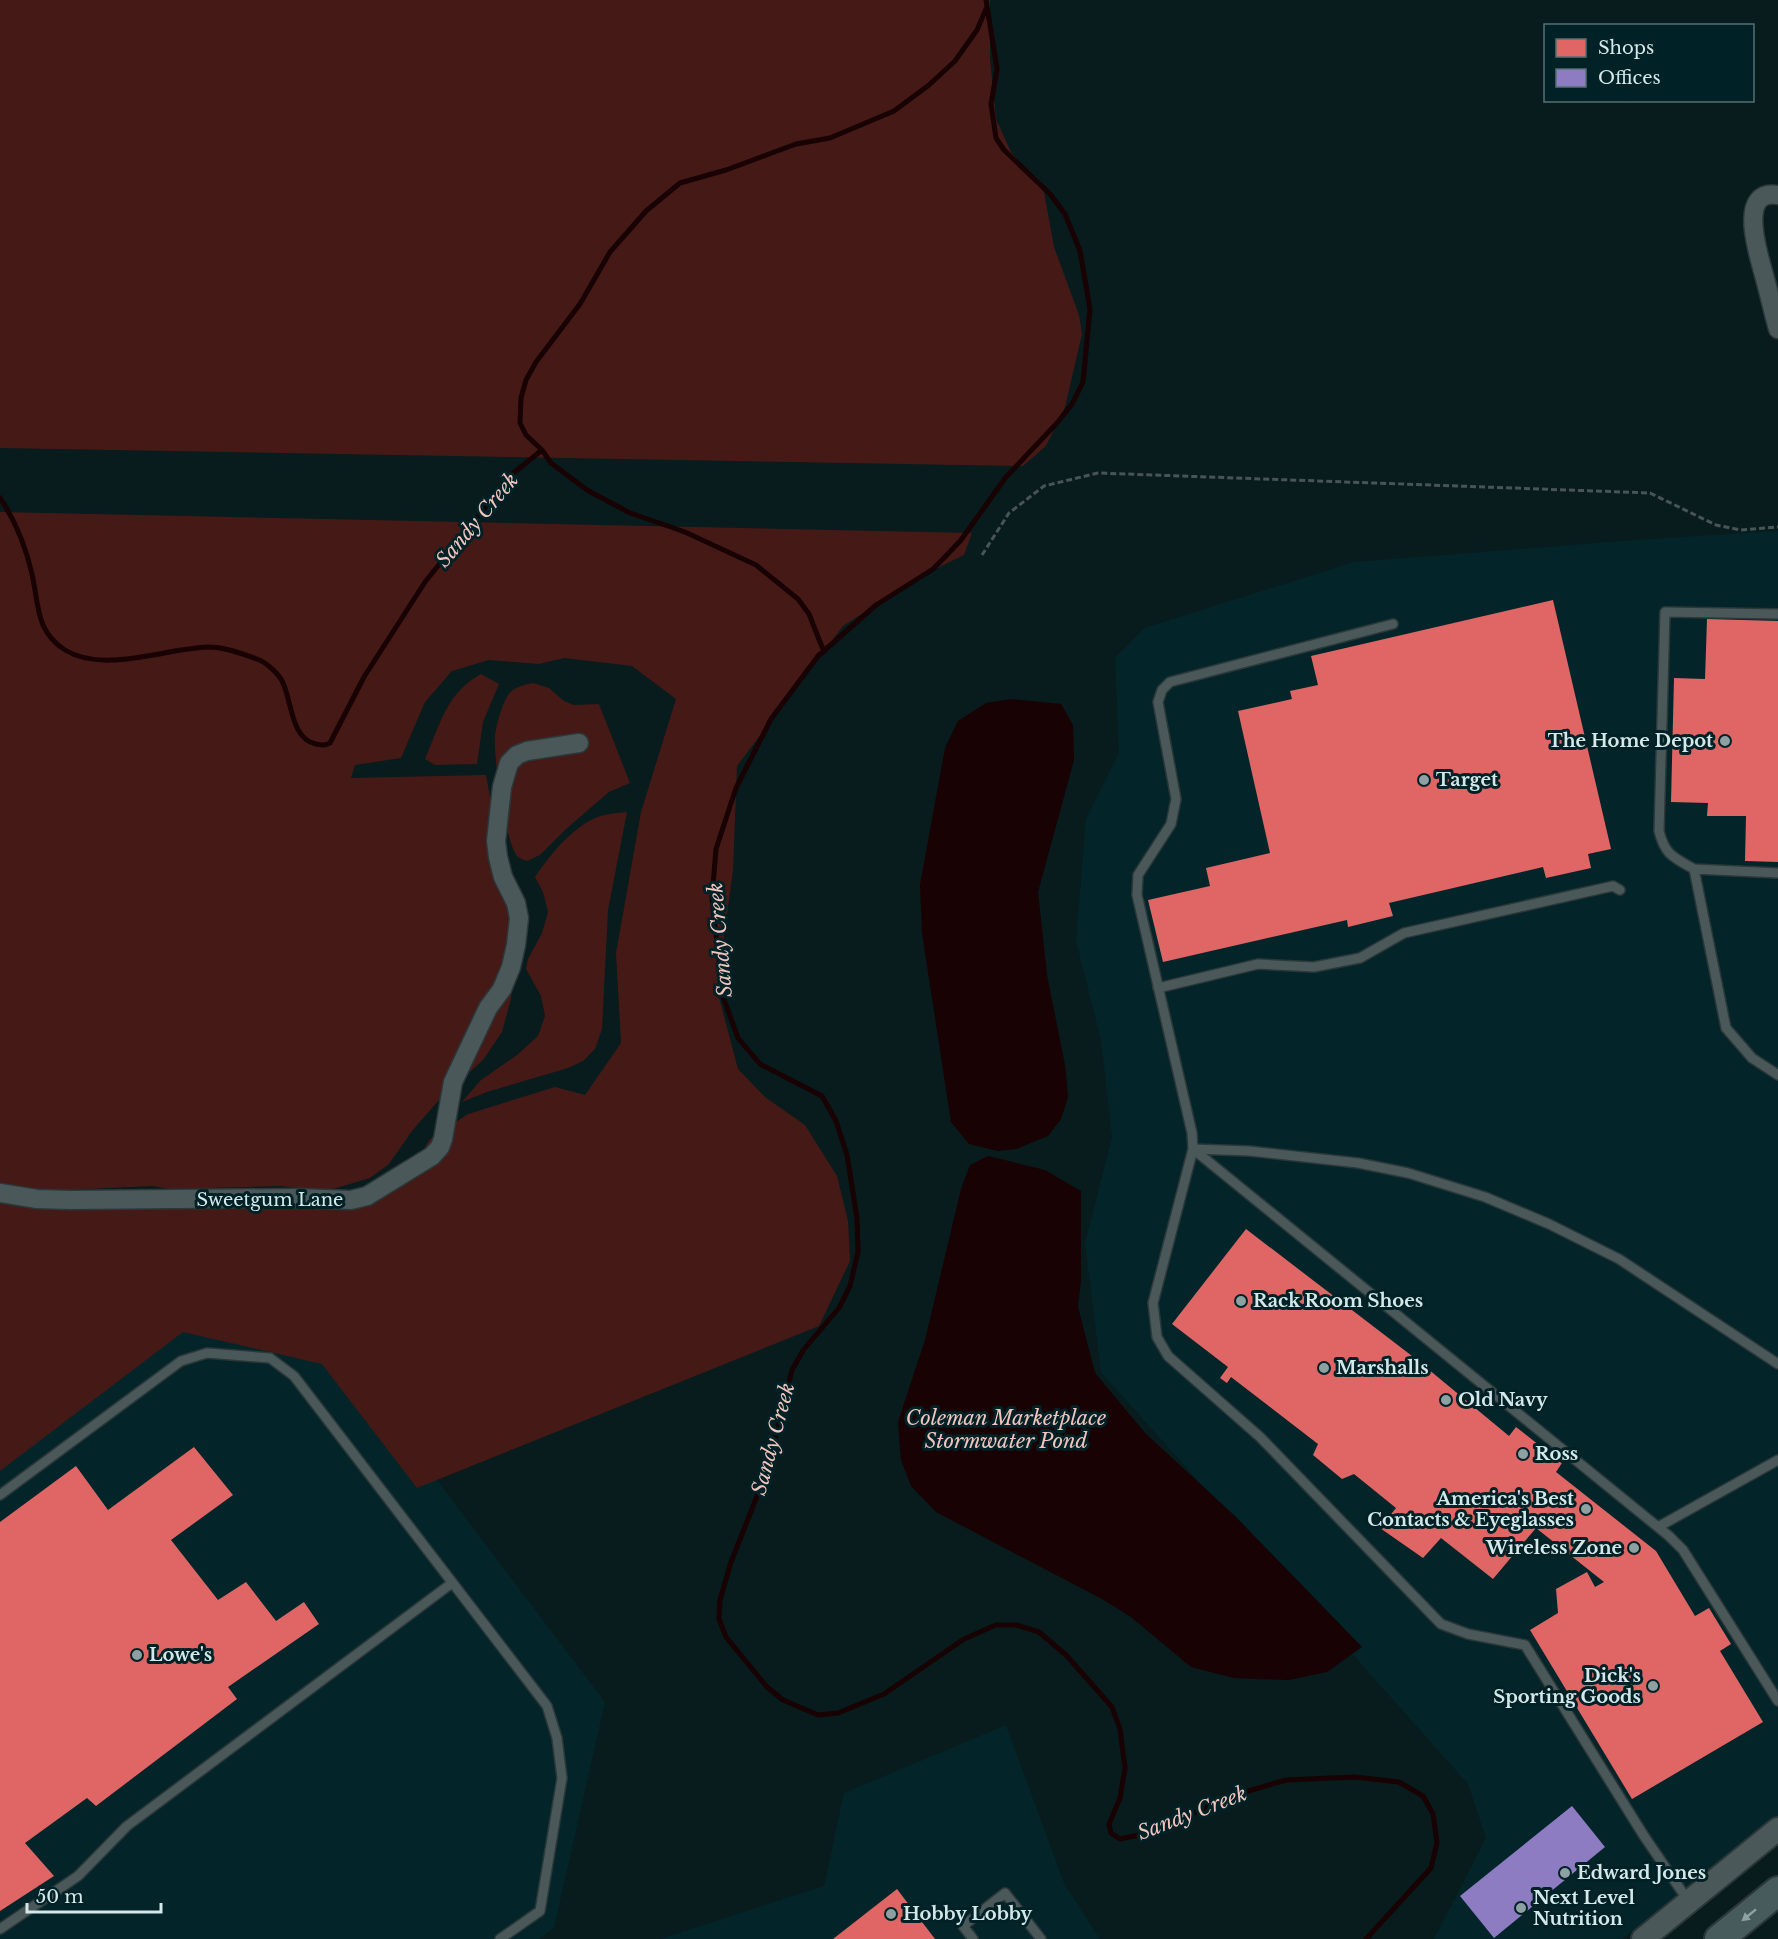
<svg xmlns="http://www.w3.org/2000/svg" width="1778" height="1939" font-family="'Libre Baskerville',serif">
<rect width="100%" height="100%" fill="#081b1d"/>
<!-- built -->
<path fill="#032529" d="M1778,531V1821L1622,1939H1434L1486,1838L1468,1784L1101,1372L1085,1243L1112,1137L1101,1040L1076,941L1086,819L1119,753L1115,658L1144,628L1354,562L1634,540Z
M185,1309L327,1335L605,1702L554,1928L539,1939H0V1451Z
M1006,1725L1064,1883L1100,1939H660L824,1886L844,1793Z"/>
<!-- green -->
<path fill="#451a16" d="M0,0H990V59L996,119L1011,152L1044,192L1054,247L1079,315L1082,334L1065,407L1046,446L1023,466L0,448Z
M0,512L972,533L964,555L921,576L843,626L737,766L733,870L717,990L738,1069L765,1097L805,1125L837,1176L848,1221L850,1261L819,1326L417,1488L322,1364L183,1332L0,1471V1204L124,1208L375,1202L403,1184L430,1139L468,1114L555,1087L585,1095L621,1043L616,953L641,812L676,699L632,666L564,658L539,664L489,660L452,671L425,702L401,758L355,765L351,778L486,775L500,851L514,876L518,899L513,949L511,999L502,1032L483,1060L438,1101L412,1131L389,1164L370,1178L326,1191L280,1186L171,1189L152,1186L25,1192L0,1186Z
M481,674L499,684L483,722L477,764L435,765L425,759C440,725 446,693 481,674Z
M533,683L549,688L564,701L574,705L599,704L630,783L609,792L566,829L540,855L527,861C524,860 521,859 518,857C505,844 493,755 495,735C497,722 502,705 508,695C514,687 524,685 533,683Z
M627,812L608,910L602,1029L595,1049L583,1061L568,1068L487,1092L462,1102L481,1080L517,1055L538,1036L545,1016L541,996L526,969L528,959L542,933L548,912L543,892L535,877C549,856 571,829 595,818C604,814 617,813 627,812Z"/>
<!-- water -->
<path fill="#180203" d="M1011,699L1061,704L1073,725L1074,760L1038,892L1047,975L1065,1065L1068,1097L1061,1119L1048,1136L1016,1149L998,1151L969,1144L951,1122L922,933L920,885L945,748L958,721L986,703Z
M988,1156L1045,1170L1081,1191V1280L1078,1307L1095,1373L1145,1433L1236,1517L1362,1647L1327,1672L1289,1680L1234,1678L1191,1667L1131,1617L1102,1599L936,1512L911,1486L901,1460L898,1422L925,1340L961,1189L970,1165Z"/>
<!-- shops -->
<path fill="#e06666" d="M1553,600L1611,849L1588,854L1591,868L1546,878L1543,867L1389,903L1393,916L1348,927L1347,920L1163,962L1148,900L1210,886L1206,868L1270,853L1238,711L1292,699L1290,691L1318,685L1311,656Z
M1707,619L1778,621V862L1745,861L1746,816H1707L1708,803L1671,802L1674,678L1705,679Z
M1246,1229L1416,1359L1509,1436L1516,1427L1562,1463L1556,1472L1656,1551L1695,1616L1709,1608L1731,1644L1720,1651L1763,1722L1632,1799L1530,1630L1558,1613L1556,1589L1587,1572L1595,1587L1604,1582L1536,1528L1493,1579L1441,1538L1423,1558L1380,1528L1396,1508L1354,1474L1342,1479L1313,1455L1318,1444L1231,1377L1227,1383L1220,1378L1228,1367L1172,1324Z
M194,1447L233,1495L171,1540L218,1600L246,1582L276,1621L304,1602L319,1624L228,1687L237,1699L96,1806L87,1798L25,1843L54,1876L0,1911V1522L76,1466L108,1510Z
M897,1889L935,1939H833Z"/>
<!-- offices -->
<path fill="#8e7cc3" d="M1572,1806L1605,1847L1494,1938L1460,1896Z"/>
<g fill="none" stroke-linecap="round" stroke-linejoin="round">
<!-- stream -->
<path stroke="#180203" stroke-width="5" d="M986,0L997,69L991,104L996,138L1004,150L1050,194L1065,214L1080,251L1090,309L1083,382L1072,404L1057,423L1006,477L961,540L944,558L933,569L876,605L818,656L771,719L736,788L716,849L712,898L723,997L738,1038L760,1064L822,1096L836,1121L847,1155L857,1218L858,1252L850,1286L839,1308L804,1349L792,1370L767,1471L731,1562L720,1600L719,1619L726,1637L767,1687L783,1700L818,1715L838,1713L884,1694L964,1639L996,1625H1016L1039,1632L1066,1655L1112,1707L1120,1729L1125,1768L1120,1798L1109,1824L1111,1833L1120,1839L1149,1833L1235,1795L1286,1780L1355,1777L1399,1782L1423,1796L1433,1814L1437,1843L1431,1868L1366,1939
M0,498C15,520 26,548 32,574C39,604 35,631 65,650C104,674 166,648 209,647C225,647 242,654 257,659C266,662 280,675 283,683C292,702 291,739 316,744C322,745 324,746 330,743L364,677L425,582L511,475L542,450
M824,652L809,614L798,599L756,565L685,532L630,513L587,490L551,463L542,450L526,435L520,423L521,398L526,380L536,362L580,304L610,252L646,211L680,183L726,170L796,144L830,138L894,111L929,85L955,61L977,30L986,9"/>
<defs>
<path id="service" d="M1393,624L1170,682L1162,690L1158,702L1176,799L1171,824L1138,875L1137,895L1192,1133L1193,1149L1249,1151L1358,1163L1408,1173L1485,1197L1549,1224L1619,1259L1778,1364
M1694,869C1673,857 1665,855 1659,831L1665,612L1778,614
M1778,873L1694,869L1726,1028L1752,1058L1778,1075
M1158,988L1258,964L1314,967L1360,958L1404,933L1613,886L1620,890
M0,1495L181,1361L207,1353L270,1358L294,1376L547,1706L557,1738L562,1778L540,1911L500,1939
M1658,1527L1778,1460
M1689,1902L1644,1836L1525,1645L1468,1634L1441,1624L1260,1437L1168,1356L1157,1337L1153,1303L1193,1149L1669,1536L1683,1550L1778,1701
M0,1929L78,1876L127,1826L452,1583
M973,1939L963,1926L1005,1893L1041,1939"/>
<path id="minor" d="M1778,195C1736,188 1759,256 1764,275C1769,293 1773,311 1778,329
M0,1193L37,1199L70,1200L298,1198L351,1200L367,1196L432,1156L440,1147L443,1139L453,1082L488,1008L502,989L511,967L516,945L519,918L516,903L503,877L498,857L496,841L502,787L509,763L517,755L527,751L579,743"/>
<path id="tertiary" d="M1643,1939L1778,1829"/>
<path id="primary" d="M1719,1939L1778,1891"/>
</defs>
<!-- service casing -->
<use href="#service" stroke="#2b3738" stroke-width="12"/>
<!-- minor casing -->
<use href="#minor" stroke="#2b3738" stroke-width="21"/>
<!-- tertiary casing -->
<use href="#tertiary" stroke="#2b3738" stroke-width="26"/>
<!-- primary casing -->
<use href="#primary" stroke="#2b3738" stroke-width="32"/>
<!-- path -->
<path stroke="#485556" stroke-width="3" stroke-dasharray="6 3" stroke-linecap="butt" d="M982,555L1009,513L1044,486L1098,473L1650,493L1716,525L1741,530L1778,527"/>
<!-- service -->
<use href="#service" stroke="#4b585a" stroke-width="9"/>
<!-- minor -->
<use href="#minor" stroke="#4b585a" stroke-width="18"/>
<!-- tertiary -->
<use href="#tertiary" stroke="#4b585a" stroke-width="22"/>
<!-- primary -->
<use href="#primary" stroke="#475b5d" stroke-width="28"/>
</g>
<!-- one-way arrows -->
<defs><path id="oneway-solid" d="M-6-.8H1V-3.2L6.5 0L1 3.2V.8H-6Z" transform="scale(1.5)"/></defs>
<use fill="#8ea1a3" href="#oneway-solid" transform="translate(1749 1915) rotate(141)"/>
<!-- markers -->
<g fill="#8da0a2" stroke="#002125" stroke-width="2">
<circle cx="1725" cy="741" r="6"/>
<circle cx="1424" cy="780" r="6"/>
<circle cx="1241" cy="1301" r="6"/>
<circle cx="1324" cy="1368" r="6"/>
<circle cx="1446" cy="1400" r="6"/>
<circle cx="1523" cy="1454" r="6"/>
<circle cx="1586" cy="1509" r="6"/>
<circle cx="1634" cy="1548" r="6"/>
<circle cx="137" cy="1655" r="6"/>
<circle cx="1653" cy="1686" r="6"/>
<circle cx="1565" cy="1873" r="6"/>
<circle cx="1521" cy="1908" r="6"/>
<circle cx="891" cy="1914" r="6"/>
</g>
<g text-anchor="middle" stroke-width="6" stroke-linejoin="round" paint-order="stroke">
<!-- poi labels -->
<g font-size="18" font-weight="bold" fill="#d4e7e9" stroke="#002125" text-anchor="start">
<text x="1713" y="747" text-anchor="end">The Home Depot</text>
<text x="1436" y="786">Target</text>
<text x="1253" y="1307">Rack Room Shoes</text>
<text x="1336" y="1374">Marshalls</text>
<text x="1458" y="1406">Old Navy</text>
<text x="1535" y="1460">Ross</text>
<text x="1574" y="1505" text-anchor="end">America's Best<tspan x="1574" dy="21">Contacts &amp; Eyeglasses</tspan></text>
<text x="1622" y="1554" text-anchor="end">Wireless Zone</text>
<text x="149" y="1661">Lowe's</text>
<text x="1641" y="1682" text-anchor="end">Dick's<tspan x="1641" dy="21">Sporting Goods</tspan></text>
<text x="1577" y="1879">Edward Jones</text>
<text x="1533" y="1904">Next Level<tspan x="1533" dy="21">Nutrition</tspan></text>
<text x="903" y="1920">Hobby Lobby</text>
</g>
<!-- street labels -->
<g font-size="18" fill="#d4e7e9" stroke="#002125">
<text x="270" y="1206">Sweetgum Lane</text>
</g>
<!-- water labels -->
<g font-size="20" font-style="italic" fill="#f2c4bd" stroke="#002125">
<text transform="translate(477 520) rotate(-50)" y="7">Sandy Creek</text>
<text transform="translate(720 940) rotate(-95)" y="7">Sandy Creek</text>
<text x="1006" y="1425">Coleman Marketplace<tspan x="1006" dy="23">Stormwater Pond</tspan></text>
<text transform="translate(773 1439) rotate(-75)" y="7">Sandy Creek</text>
<text transform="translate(1192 1813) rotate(-21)" y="7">Sandy Creek</text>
</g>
</g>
<!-- legend -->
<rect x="1544" y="24" width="210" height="78" fill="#002125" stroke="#557073" stroke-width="1.5"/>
<rect x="1556" y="39" width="30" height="18" fill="#e06666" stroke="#557073" stroke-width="1.5"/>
<text x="1598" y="54" font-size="18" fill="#d4e7e9">Shops</text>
<rect x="1556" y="69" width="30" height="18" fill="#8e7cc3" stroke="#557073" stroke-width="1.5"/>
<text x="1598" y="84" font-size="18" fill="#d4e7e9">Offices</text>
<!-- scale -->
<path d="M27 1903v9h134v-9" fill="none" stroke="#d4e7e9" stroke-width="3"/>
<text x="36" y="1903" font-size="18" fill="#d4e7e9" stroke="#002125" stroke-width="4.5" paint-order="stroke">50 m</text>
</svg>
